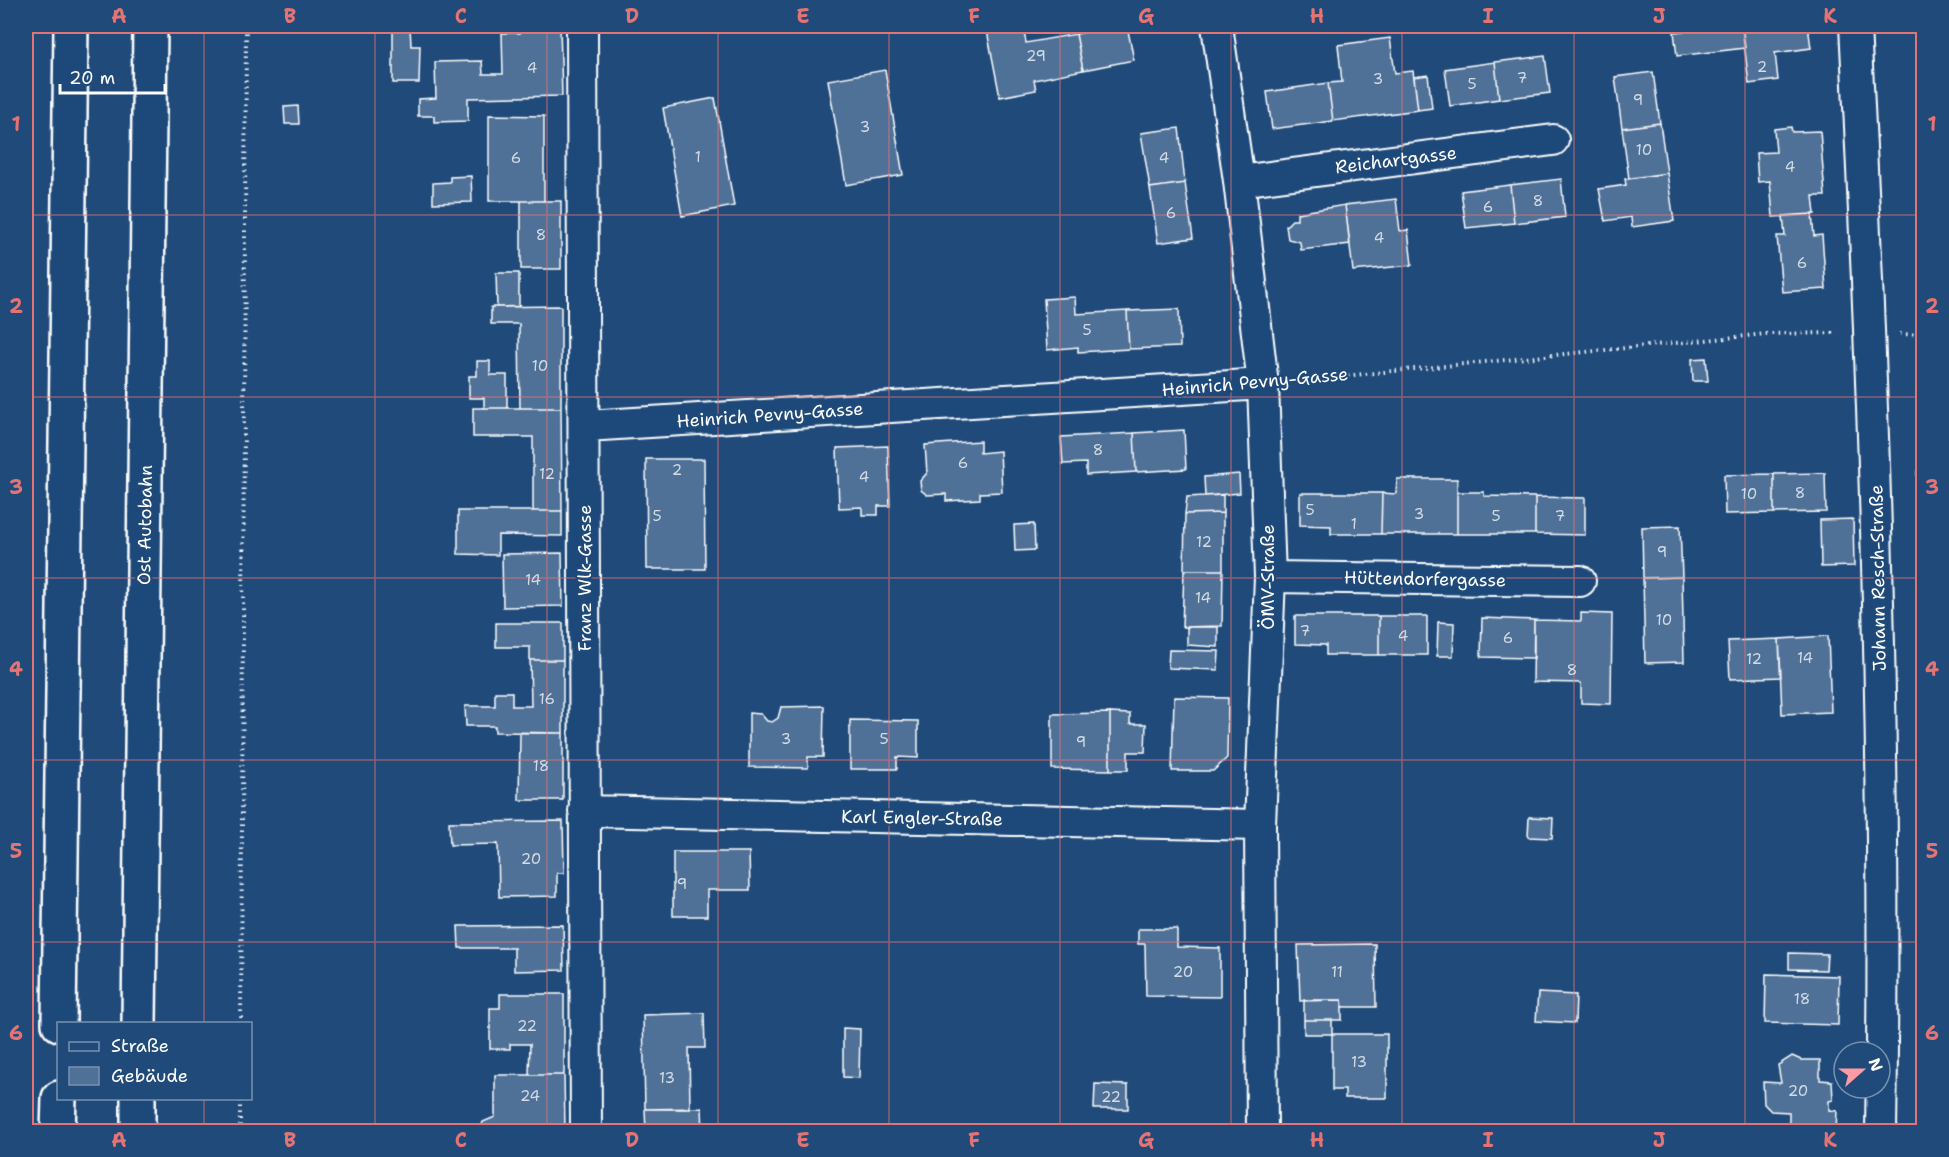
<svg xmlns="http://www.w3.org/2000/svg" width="1949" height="1157" font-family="'Shantell Sans',sans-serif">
<rect width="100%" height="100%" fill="#1f4a7a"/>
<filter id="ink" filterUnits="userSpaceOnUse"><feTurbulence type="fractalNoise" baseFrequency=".0167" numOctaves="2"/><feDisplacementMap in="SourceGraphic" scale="12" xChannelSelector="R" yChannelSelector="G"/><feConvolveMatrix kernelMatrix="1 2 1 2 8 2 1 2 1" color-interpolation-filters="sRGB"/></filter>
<g filter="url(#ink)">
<!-- building -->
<path fill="#507197" stroke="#fff" stroke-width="1.5" d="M393,26H410L411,46H420L419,83H393Z
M520,26H560L562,96L468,98V121L434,122V116H418V99L436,98L435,62L482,61L483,74H503L502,33H520Z
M1023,26L1026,43L1076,34L1083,70L1034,80L1036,90L1000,97L987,31Z
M1117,26H1127L1134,60L1083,70L1076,34Z
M1693,26H1742L1745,48L1677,56L1674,32L1693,30Z
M1742,26H1808L1811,48L1775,53L1778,80L1749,84Z
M1390,38L1395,73L1413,71L1418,110L1333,121L1328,83L1342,82L1338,45Z
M1545,56L1550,93L1499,99L1495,62Z
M1495,62L1499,99L1450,106L1445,69Z
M885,70L903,175L846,185L828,80Z
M1653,72L1660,123L1622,128L1615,77Z
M1428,75L1432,108L1418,110L1414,77Z
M1328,83L1333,121L1272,129L1267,92Z
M715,98L734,206L682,216L663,108Z
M298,106L299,124H285L284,107Z
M489,115L544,116V201H489Z
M1660,123L1667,173L1629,179L1622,128Z
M1791,127L1792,132L1820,131L1825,196H1813L1815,214L1773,217L1770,181L1758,182L1756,153L1776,152L1774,129Z
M1179,128L1185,183L1150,188L1141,133Z
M1667,173L1674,221L1632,227L1631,217L1605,221L1599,189L1626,185L1625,179Z
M471,176L472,202L433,203V183L450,182V177Z
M1561,179L1565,217L1514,223L1510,185Z
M1185,183L1193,238L1158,243L1150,188Z
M1510,185L1514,223L1466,228L1461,191Z
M1396,199L1400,231L1408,230L1412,265L1353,271L1345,205Z
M521,201H561V269H521Z
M1345,205L1350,244L1301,250L1300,242L1288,239L1286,226L1292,220H1297V213Z
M1812,214L1814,236L1822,235L1826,289L1782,292L1777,236H1785L1783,216Z
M496,273H519V307H497Z
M1075,297L1076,314L1127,311L1129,349L1078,352V347L1047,350L1044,299Z
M561,306V408H520L519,324H491V307Z
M1179,309L1180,347L1129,349L1127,311Z
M1706,358L1708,381H1693L1692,359Z
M477,361H490V375H507V408H484V398H469V376H477Z
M473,408H561L562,511H533V437H473Z
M1184,430L1186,469L1136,472L1134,433Z
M1134,433L1136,472L1086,475V463L1063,464L1061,437Z
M980,441V453L1000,451L1002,492L980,493V499L946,501V494L927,495L921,490L920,481L927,473L925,445Z
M888,446L890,506H878V515H862V507L839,508L837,448Z
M646,459H704L705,569H647Z
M1917,471H1924V508L1916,509Z
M1825,473L1826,512L1774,513V474Z
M1239,474L1240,493L1205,496L1204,477Z
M1774,474V513L1725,514L1724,475Z
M1397,479H1457V534H1381L1382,493L1396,494Z
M1457,492H1484V496L1535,497V534H1457Z
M1300,493H1382L1381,534H1331V526L1300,525Z
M1223,495V513L1185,514L1187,497Z
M1535,497L1585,498V535L1535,534Z
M458,511H562V536L498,535V555L458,554Z
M1223,513V570H1184L1185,514Z
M1853,519L1854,566L1821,567L1820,520Z
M1034,524L1035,550L1015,551L1014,525Z
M1680,526L1682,577L1643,578L1642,527Z
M562,553L563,606L503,607L502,554Z
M1184,570H1223L1222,626L1182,627Z
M1682,577L1684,662L1645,663L1643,578Z
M1581,613L1612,614L1611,704L1581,703V683L1533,682L1534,620L1581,621Z
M1295,616H1379V655H1326V645L1295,644Z
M1379,616H1427V655H1379Z
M1482,618L1534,620V658L1481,657Z
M1438,622L1454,623L1453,656H1437Z
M496,623H563V660H530V647H496Z
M1187,627H1218V647L1187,645Z
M1828,636L1831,712L1782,714L1779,639Z
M1779,639L1781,677L1730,679L1728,641Z
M1169,650L1219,651L1218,670L1168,668Z
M530,660H563V733L495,732V726H466L465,706H495V692H512V706H531Z
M1174,697L1228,698L1227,758L1213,771H1172Z
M824,706L823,757H808V768L749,767V713L761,714L767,721L772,722L778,718L781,707Z
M1110,713L1130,714V724H1146L1145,752H1128V770H1110Z
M1110,713V770L1052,769V714Z
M850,720L918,721V758L897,757V769H850Z
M520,733H563V800H519Z
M1529,817L1553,818L1552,838L1528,837Z
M563,821L564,873H557V896L499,897L498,844L450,845L449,822Z
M673,852H749L750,890H707V916H673Z
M563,925L564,970L514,971V948H459L458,926Z
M1138,929H1177V947L1220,948V997L1146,996L1145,944H1138Z
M1375,944L1376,1007H1343L1342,1000L1300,1001L1298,945Z
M1789,953L1827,954L1826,970L1789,969Z
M1766,974L1839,976L1838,1025L1765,1023Z
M1538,993L1576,995L1575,1023L1536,1021Z
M500,994H564V1075H529L530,1044H510V1049H490V1008H500Z
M1304,1000H1342V1020H1304Z
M704,1013L705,1048H689L690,1109H645L643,1015Z
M1304,1020H1332V1034H1304Z
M843,1028L860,1029L859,1078L843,1077Z
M1332,1034H1387V1098H1345V1090H1332Z
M1792,1056L1801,1060H1820V1080L1832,1081L1833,1100L1829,1101V1110L1837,1111L1836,1131L1789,1130V1112L1771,1111L1764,1104L1763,1082L1781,1083L1778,1065Z
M495,1075H564L565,1132H479L483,1122L495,1117Z
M1095,1084L1128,1085V1109H1094Z
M702,1108L703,1132H646L645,1109Z
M1789,1130L1836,1131L1789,1132Z
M1303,1131H1368V1132H1303Z"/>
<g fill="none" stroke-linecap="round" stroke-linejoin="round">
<defs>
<path id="minor" d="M582,26C586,394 583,763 586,1132
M1217,26L1239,181L1263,384L1270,577L1260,825L1262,1132
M1855,26C1874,394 1887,762 1881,1132
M1239,181L1553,140
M586,426L1263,384
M1270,577L1580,581
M584,811L1260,825"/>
<path id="motorway" d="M59,1024L71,26
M139,1024L150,26
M58,1132L59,1098
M138,1132V1098"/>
</defs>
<!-- minor casing -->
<use href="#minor" stroke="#fff" stroke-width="34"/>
<!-- motorway casing -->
<use href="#motorway" stroke="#fff" stroke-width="38"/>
<!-- path -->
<path stroke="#fff" stroke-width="4" stroke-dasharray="1.5 4.5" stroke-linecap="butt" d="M1900,334L1924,335
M1294,381L1766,334L1836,333
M241,1024L246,26
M240,1132V1098"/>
<!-- minor -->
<use href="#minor" stroke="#1f4a7a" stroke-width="30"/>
<!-- motorway -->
<use href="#motorway" stroke="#1f4a7a" stroke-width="33"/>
</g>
</g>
<!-- grid -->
<path fill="none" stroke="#e47373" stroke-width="1.5" stroke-opacity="0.55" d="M204,26V1024M375,26V1132M547,26V1132M718,26V1132M889,26V1132M1060,26V1132M1231,26V1132M1402,26V1132M1574,26V1132M1745,26V1132M26,215H1924M26,397H1924M26,578H1924M26,760H1924M26,942H1924M204,1098V1132"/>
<g text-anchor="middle" stroke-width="4.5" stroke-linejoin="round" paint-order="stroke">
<!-- number labels -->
<g font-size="15" fill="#d3dce5">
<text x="1036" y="61">29</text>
<text x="1762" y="72">2</text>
<text x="532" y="73">4</text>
<text x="1522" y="83">7</text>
<text x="1378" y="84">3</text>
<text x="1472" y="89">5</text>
<text x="1638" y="105">9</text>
<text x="865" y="132">3</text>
<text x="1644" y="155">10</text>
<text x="698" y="162">1</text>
<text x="516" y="163">6</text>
<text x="1164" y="163">4</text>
<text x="1790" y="172">4</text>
<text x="1538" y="206">8</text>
<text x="1488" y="212">6</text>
<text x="1171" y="218">6</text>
<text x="541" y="240">8</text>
<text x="1379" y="243">4</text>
<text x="1802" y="268">6</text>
<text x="1087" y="335">5</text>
<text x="540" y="371">10</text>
<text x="1098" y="455">8</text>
<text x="963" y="468">6</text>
<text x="677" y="475">2</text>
<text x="547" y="479">12</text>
<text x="864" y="482">4</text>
<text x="1800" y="498">8</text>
<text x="1749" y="499">10</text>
<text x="1310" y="515">5</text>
<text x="1419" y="519">3</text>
<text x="657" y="521">5</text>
<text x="1496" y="521">5</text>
<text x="1560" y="521">7</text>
<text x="1354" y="529">1</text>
<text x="1204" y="547">12</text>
<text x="1662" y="557">9</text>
<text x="533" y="585">14</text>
<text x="1203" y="603">14</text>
<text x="1664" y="625">10</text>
<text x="1305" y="636">7</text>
<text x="1403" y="641">4</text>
<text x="1508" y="643">6</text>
<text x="1805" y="663">14</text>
<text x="1754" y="664">12</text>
<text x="1572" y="675">8</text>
<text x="547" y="704">16</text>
<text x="786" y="744">3</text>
<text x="884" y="744">5</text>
<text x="1081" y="747">9</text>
<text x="541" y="771">18</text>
<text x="531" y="864">20</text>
<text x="682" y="889">9</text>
<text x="1183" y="977">20</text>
<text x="1337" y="977">11</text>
<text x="1802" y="1004">18</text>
<text x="527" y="1031">22</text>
<text x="1359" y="1067">13</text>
<text x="667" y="1083">13</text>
<text x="1798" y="1096">20</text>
<text x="530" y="1101">24</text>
<text x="1111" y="1102">22</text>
</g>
<!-- street labels -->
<g font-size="18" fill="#fff" stroke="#1f4a7a">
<text transform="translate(1396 160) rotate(-7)" y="6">Reichartgasse</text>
<text transform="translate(1255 382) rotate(-5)" y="6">Heinrich Pevny-Gasse</text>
<text transform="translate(770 415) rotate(-4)" y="6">Heinrich Pevny-Gasse</text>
<text transform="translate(145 525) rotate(-89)" y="6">Ost Autobahn</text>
<text transform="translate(1268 577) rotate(-90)" y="6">ÖMV-Straße</text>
<text transform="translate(585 578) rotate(-90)" y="6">Franz Wlk-Gasse</text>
<text transform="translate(1878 578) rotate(-91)" y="6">Johann Resch-Straße</text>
<text transform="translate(1425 579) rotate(1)" y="6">Hüttendorfergasse</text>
<text transform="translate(922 818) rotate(1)" y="6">Karl Engler-Straße</text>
</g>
</g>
<!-- margin -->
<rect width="1949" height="1157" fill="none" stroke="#1f4a7a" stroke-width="66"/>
<!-- legend -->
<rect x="57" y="1022" width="195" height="78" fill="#1f4a7a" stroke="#7992af" stroke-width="1.5"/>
<rect x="69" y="1042" width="30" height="9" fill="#1f4a7a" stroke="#7992af" stroke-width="1.5"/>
<text x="111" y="1052" font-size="18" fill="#ffffff">Straße</text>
<rect x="69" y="1067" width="30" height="18" fill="#507197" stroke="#7992af" stroke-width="1.5"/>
<text x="111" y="1082" font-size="18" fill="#ffffff">Gebäude</text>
<!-- north arrow -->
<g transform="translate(1862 1070) rotate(69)"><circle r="28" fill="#1f4a7a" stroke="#7992af" stroke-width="1.5"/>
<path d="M0-4.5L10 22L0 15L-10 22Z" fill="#ff9aa2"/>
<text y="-9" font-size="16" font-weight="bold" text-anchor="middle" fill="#ffffff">N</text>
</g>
<!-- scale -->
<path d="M60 84v9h105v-9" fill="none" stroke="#ffffff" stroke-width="3"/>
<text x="69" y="84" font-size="18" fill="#ffffff" stroke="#1f4a7a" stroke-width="4.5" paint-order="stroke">20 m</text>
<rect x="33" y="33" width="1883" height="1091" fill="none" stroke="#e47373" stroke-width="2"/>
<g font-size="20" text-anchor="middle" font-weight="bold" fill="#e47373">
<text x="119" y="23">A</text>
<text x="290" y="23">B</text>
<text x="461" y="23">C</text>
<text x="632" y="23">D</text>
<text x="803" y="23">E</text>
<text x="974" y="23">F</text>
<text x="1146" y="23">G</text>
<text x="1317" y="23">H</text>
<text x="1488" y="23">I</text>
<text x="1659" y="23">J</text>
<text x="1830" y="23">K</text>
<text x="16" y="131">1</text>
<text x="1932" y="131">1</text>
<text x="16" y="313">2</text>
<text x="1932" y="313">2</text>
<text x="16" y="494">3</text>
<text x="1932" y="494">3</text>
<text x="16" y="676">4</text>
<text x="1932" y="676">4</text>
<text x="16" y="858">5</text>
<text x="1932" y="858">5</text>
<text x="16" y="1040">6</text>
<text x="1932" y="1040">6</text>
<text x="119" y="1147">A</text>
<text x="290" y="1147">B</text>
<text x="461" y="1147">C</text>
<text x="632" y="1147">D</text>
<text x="803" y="1147">E</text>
<text x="974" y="1147">F</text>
<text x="1146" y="1147">G</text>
<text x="1317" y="1147">H</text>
<text x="1488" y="1147">I</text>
<text x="1659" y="1147">J</text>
<text x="1830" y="1147">K</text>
</g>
</svg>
